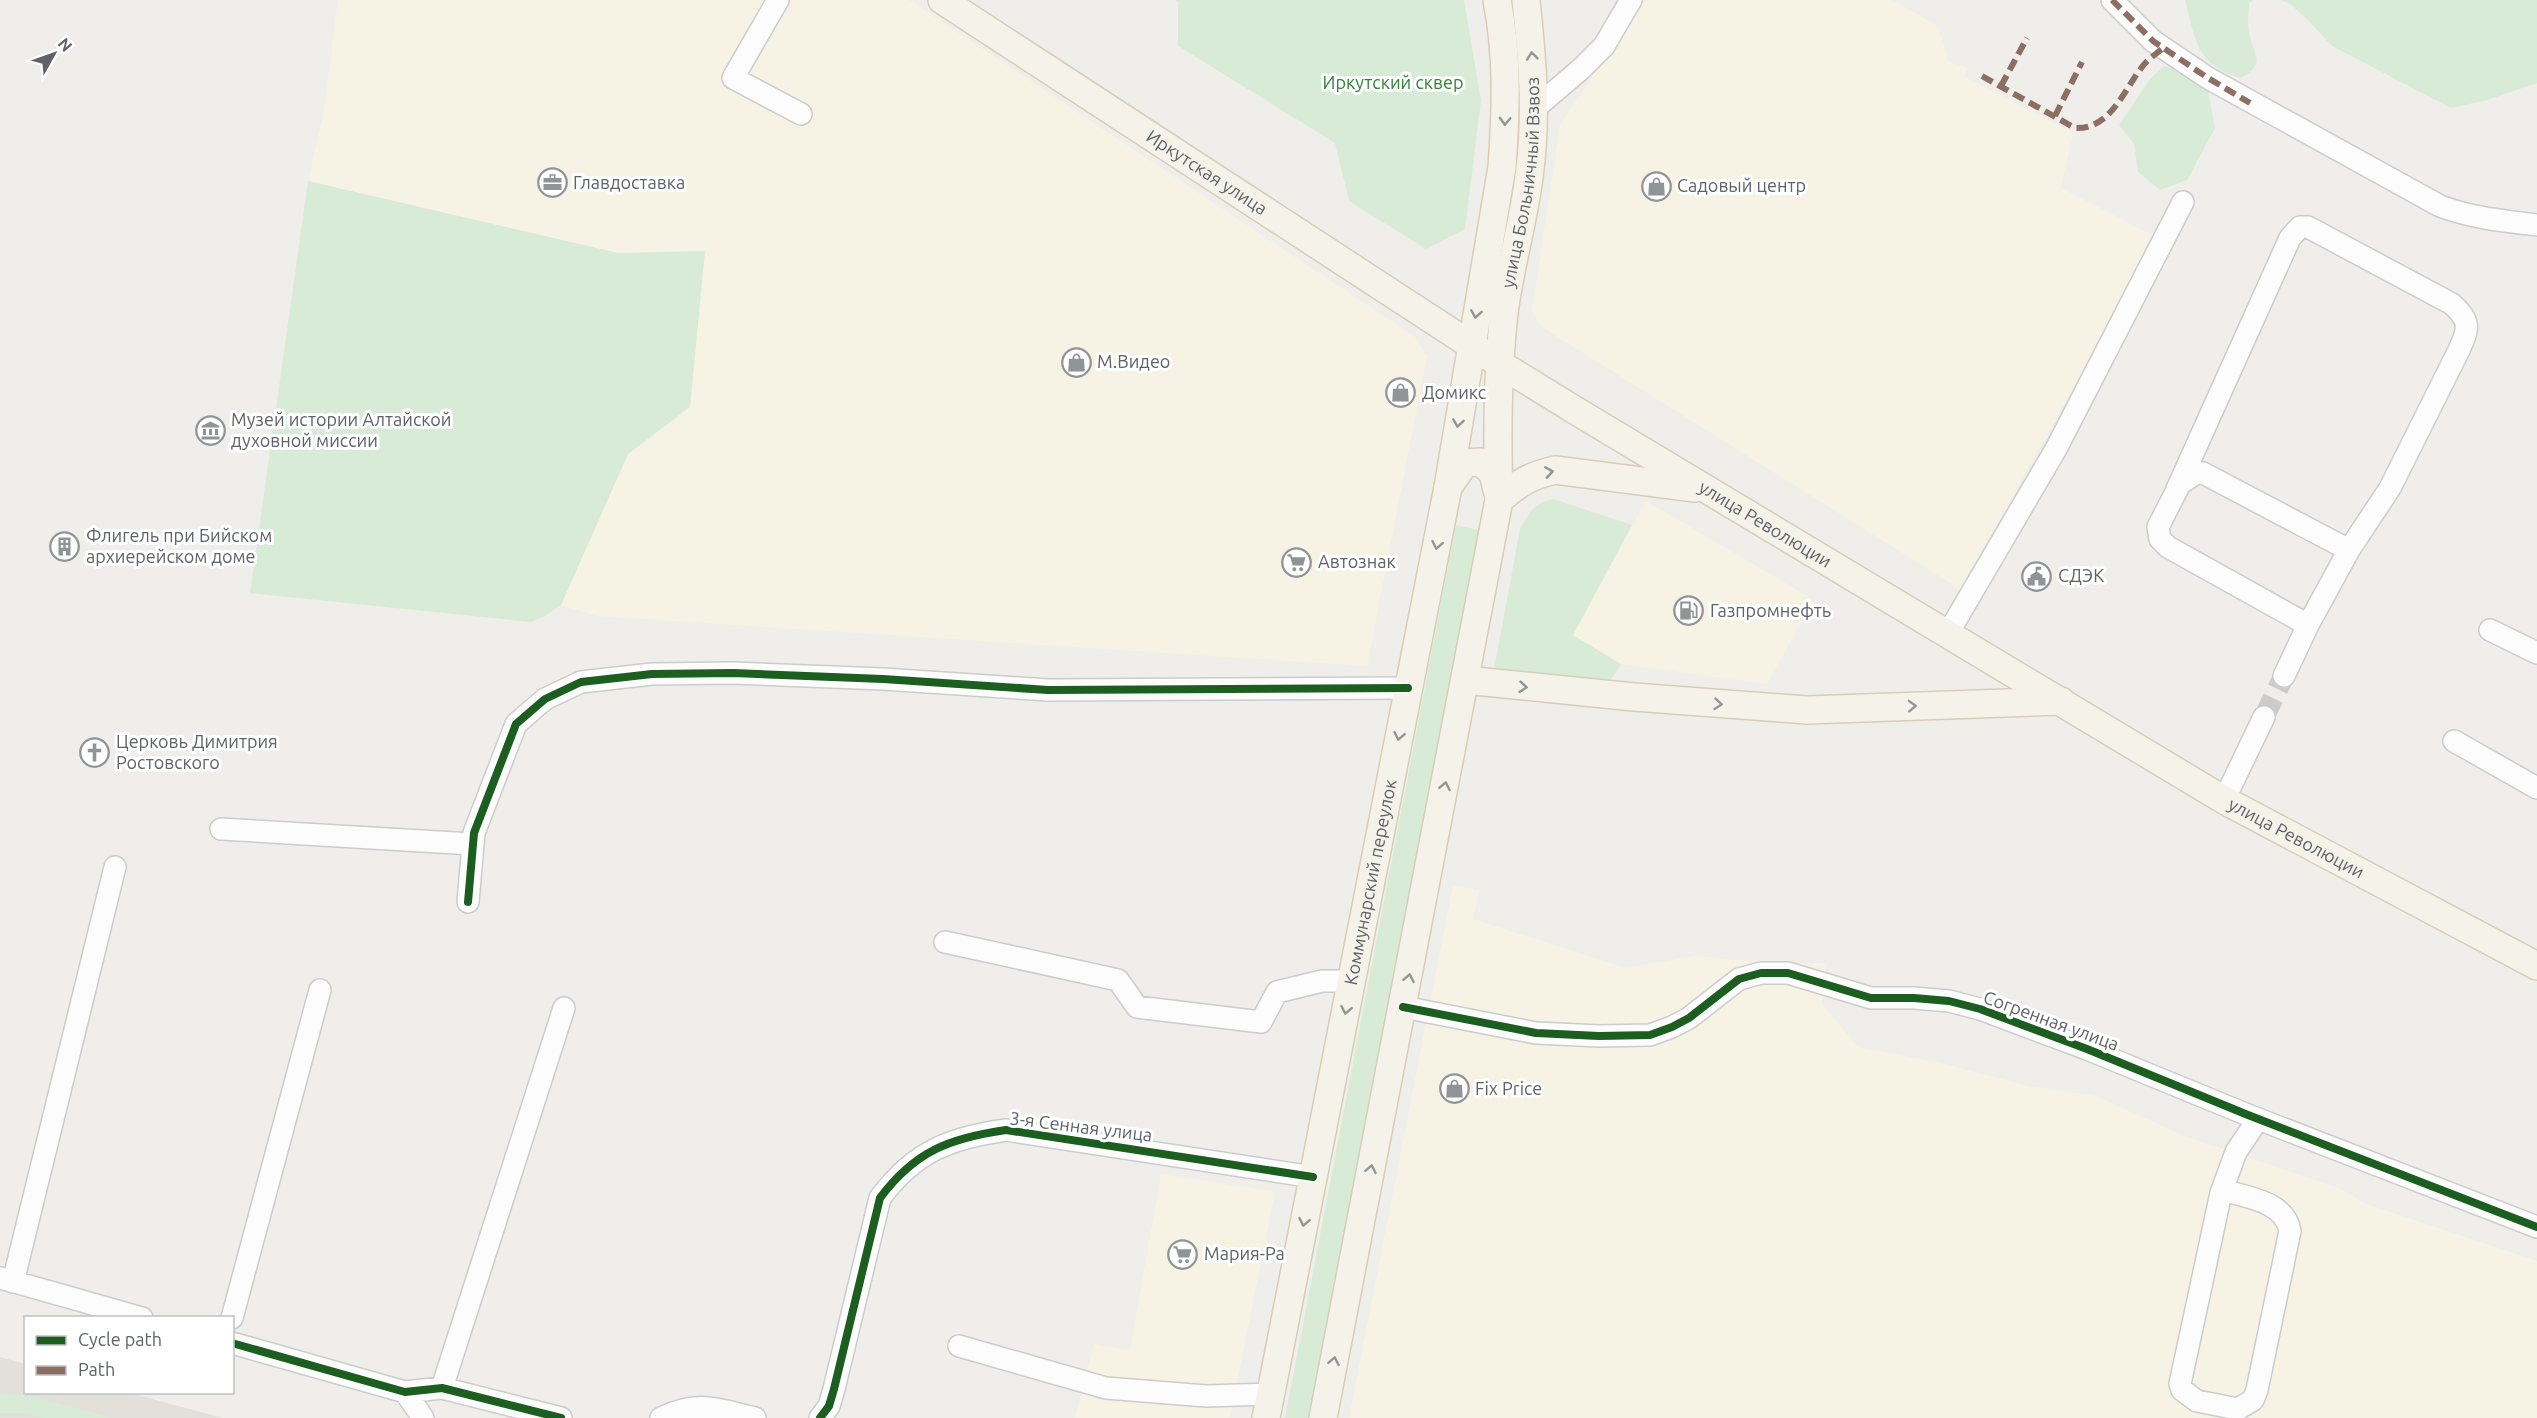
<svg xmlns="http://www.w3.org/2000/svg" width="2537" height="1418" font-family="Ubuntu,sans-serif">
<rect width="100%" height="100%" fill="#efeeea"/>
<!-- commercial -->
<path fill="#f7f3e4" d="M338,0H909L1415,337L1427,356L1367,666L597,616L561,605L628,454L690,407L705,251L618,253L308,181L323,115Z
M1643,0H1892L1938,26L1949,62L1968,68L1965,77L2073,133L2061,188L2158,238L1960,589L1542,327L1532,311L1560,125Z
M1646,501L1814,600L1767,684L1621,664L1573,635Z
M1453,885L1479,890L1473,919L1626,968L1696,956L1763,963H1826L1822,1004L1858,1047L1941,1063L2028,1086L2096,1096L2184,1136L2341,1189L2366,1204L2537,1261V1418H1349Z
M1161,1174L1275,1192L1230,1418H1075L1094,1344L1130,1351Z"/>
<!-- education -->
<path fill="#e2e0da" d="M0,1357L25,1364L26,1392L130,1393L223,1418H0Z"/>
<!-- green -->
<path fill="#d8ebd6" d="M1176,0H1464L1481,100L1465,229L1426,249L1349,201L1335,143L1178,46V2Z
M2185,0H2253L2249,3C2249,12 2247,23 2249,33C2253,54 2268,64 2240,78C2195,64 2196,40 2185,0Z
M2280,0H2537V83L2487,100L2451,108L2332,46L2308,20L2289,3Z
M2164,66L2181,71L2207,85L2215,128L2187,180L2160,190L2138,172L2134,144L2119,125L2150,79Z
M308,181L618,253L705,251L690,407L628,454L561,605L545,616L531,622L250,593Z
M1553,499L1632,525L1573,635L1621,664L1611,679L1596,685L1493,675L1520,529C1530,511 1533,504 1553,499Z
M1456,525L1479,530L1309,1418H1285Z
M0,1393L28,1395L112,1418H43L23,1413H0Z"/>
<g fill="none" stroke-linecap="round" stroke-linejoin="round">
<!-- minor-tunnel -->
<path stroke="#cbcbca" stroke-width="21" stroke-dasharray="21 10" stroke-linecap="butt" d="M2264,717L2284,676"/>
<defs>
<path id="minor" d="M778,0L733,78L801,114
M2112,0L2153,41L2208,78L2440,206C2472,218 2503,221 2537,225
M1534,109L1581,69L1604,46L1631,0
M2177,489L2290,238L2300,227H2308L2452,304C2471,322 2469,328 2459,350L2390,488L2349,550L2308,625L2284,676
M2308,625L2168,547L2160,539L2158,527L2180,484L2196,473H2203L2349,550
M2490,630L2537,653
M1947,635L2056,449L2183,202
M2454,741L2537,788
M2224,800L2264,717
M221,829L472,844
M468,902L474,833L516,724L545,699L581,682L652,674L733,673L883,679L1048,690L1408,688
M945,942L1118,980L1137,1007L1261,1022L1277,992L1322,981H1351
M1403,1007L1536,1033L1599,1036L1650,1035L1672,1027L1689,1018L1739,979L1761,973H1788L1871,998H1914L1949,1001L1980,1009L2087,1049L2248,1115L2537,1227
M2222,1190C2246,1197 2285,1201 2290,1231L2257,1390L2253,1400L2238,1409L2197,1401L2182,1390L2180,1384L2221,1193L2236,1152L2258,1119
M1,1278L142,1318
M13,1282L115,867
M232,1318L320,990
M232,1343L405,1392L442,1388L561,1418
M959,1346L1106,1388L1206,1396L1270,1394
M442,1388L564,1008
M405,1392L423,1418
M661,1418C699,1400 716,1409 755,1418
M820,1418L829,1406L834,1389L880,1198C915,1151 950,1138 1006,1130L1313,1177"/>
<g id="major">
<path id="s1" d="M942,0L1500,364L1578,412L2224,800L2537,966"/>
<path d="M1448,487L1465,463L1481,462L1493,473L1497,490"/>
<path d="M1499,500C1519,483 1529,476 1555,470L1695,488"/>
<path d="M1465,680L1634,697L1807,710L2061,701"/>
<path id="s2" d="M1266,1418L1448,487L1502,167C1506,111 1508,55 1497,0"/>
<path id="s3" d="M1323,1418L1499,500C1497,438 1497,375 1504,313C1510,265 1525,217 1530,169C1537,112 1532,57 1526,0"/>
</g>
</defs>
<!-- minor casing -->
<use href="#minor" stroke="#cbcccc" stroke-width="24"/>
<!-- major casing -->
<use href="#major" stroke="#d7ceb8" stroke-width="30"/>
<!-- minor -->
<use href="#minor" stroke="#fdfcfc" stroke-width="21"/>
<!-- major -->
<use href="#major" stroke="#f4f2e9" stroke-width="27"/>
<!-- quiet -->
<path stroke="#8d6e63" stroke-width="6" stroke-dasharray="12 6" stroke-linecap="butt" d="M2112,0L2153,41L2208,78L2250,103
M1982,76L2075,128C2110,130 2124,90 2142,67C2147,60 2156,54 2163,48
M2001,86L2027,38
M2055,116L2082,62"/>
<defs>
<path id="cycleway" d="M468,902L474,833L516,724L545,699L581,682L652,674L733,673L883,679L1048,690L1408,688
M1403,1007L1536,1033L1599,1036L1650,1035L1672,1027L1689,1018L1739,979L1761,973H1788L1871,998H1914L1949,1001L1980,1009L2087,1049L2248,1115L2537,1227
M232,1343L405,1392L442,1388L561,1418
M820,1418L829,1406L834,1389L880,1198C915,1151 950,1138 1006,1130L1313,1177"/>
</defs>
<!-- cycleway casing -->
<use href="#cycleway" stroke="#fff" stroke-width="11"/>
<!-- cycleway -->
<use href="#cycleway" stroke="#1b5e20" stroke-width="8"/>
</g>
<!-- one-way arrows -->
<defs><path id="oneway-chevron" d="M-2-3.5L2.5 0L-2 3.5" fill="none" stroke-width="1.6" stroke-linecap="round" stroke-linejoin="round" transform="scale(1.5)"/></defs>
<g stroke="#939595">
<use href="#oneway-chevron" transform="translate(1532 56) rotate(-96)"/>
<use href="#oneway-chevron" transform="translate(1505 121) rotate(92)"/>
<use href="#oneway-chevron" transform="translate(1476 314) rotate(99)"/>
<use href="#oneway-chevron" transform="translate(1458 423) rotate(99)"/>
<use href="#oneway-chevron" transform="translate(1549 472) rotate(-9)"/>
<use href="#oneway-chevron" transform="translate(1437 545) rotate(101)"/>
<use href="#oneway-chevron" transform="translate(1523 687) rotate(5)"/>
<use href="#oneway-chevron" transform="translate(1718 704) rotate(5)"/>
<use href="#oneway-chevron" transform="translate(1912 706) rotate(-2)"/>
<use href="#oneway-chevron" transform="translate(1399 736) rotate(101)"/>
<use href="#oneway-chevron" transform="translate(1445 786) rotate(-79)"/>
<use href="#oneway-chevron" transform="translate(1409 978) rotate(-79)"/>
<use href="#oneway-chevron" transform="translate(1346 1010) rotate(101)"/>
<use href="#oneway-chevron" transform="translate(1371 1169) rotate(-79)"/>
<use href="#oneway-chevron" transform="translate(1304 1222) rotate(101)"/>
<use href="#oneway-chevron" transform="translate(1334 1361) rotate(-79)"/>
</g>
<!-- icons -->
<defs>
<symbol id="office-ring" viewBox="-11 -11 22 22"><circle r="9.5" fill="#fff" stroke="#919496" stroke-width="1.5"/><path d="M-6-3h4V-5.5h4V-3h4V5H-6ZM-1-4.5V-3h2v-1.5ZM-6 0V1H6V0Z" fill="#919496"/></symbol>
<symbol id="shop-ring" viewBox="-11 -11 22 22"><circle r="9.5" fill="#fff" stroke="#919496" stroke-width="1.5"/><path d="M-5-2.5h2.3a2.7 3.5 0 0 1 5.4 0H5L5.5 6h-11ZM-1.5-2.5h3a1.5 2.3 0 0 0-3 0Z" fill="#919496"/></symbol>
<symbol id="museum-ring" viewBox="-11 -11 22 22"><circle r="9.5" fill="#fff" stroke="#919496" stroke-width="1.5"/><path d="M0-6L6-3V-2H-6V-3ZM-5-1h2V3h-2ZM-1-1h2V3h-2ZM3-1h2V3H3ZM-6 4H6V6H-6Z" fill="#919496"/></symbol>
<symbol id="building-ring" viewBox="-11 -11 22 22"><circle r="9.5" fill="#fff" stroke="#919496" stroke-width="1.5"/><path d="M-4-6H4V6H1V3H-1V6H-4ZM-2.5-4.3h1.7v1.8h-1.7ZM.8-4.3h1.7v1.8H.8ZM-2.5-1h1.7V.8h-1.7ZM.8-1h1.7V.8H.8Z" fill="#919496"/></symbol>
<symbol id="supermarket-ring" viewBox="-11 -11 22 22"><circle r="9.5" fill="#fff" stroke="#919496" stroke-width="1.5"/><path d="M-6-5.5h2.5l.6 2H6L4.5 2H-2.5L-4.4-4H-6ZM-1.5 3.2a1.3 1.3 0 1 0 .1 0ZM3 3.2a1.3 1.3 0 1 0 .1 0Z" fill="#919496"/></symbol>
<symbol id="civic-ring" viewBox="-11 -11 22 22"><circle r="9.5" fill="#fff" stroke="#919496" stroke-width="1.5"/><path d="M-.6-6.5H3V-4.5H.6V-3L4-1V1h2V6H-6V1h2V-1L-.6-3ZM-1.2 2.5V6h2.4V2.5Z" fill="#919496"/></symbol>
<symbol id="fuel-ring" viewBox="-11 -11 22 22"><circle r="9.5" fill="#fff" stroke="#919496" stroke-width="1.5"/><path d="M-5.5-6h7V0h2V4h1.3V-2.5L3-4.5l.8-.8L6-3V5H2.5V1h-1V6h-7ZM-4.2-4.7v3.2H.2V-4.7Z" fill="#919496"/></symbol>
<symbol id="church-ring" viewBox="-11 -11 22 22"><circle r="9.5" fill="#fff" stroke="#919496" stroke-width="1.5"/><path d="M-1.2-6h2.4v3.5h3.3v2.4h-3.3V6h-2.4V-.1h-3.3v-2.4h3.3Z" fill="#919496"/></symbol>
</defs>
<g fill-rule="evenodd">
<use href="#office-ring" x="536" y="166" width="33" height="33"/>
<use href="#shop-ring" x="1640" y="170" width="33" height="33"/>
<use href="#shop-ring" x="1060" y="346" width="33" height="33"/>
<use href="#shop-ring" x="1384" y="376" width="33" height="33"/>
<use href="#museum-ring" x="194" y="414" width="33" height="33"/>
<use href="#building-ring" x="48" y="530" width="33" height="33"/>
<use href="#supermarket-ring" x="1280" y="546" width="33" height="33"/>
<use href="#civic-ring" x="2020" y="560" width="33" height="33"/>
<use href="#fuel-ring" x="1672" y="594" width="33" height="33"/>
<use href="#church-ring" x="78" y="736" width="33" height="33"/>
<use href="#shop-ring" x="1438" y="1072" width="33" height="33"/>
<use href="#supermarket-ring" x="1166" y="1238" width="33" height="33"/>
</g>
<g text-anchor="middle" stroke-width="6" stroke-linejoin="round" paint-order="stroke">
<!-- park labels -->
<g font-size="18" fill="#348238" stroke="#fff">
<text x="1393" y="89">Иркутский сквер</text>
</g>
<!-- street labels -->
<g font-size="18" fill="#5f6368" stroke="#fff">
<text dy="6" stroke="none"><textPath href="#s1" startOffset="316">Иркутская улица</textPath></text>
<text dy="6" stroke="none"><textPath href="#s3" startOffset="1254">улица Больничный Взвоз</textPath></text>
<text dy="6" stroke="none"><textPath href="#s1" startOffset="976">улица Революции</textPath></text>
<text dy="6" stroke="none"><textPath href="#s1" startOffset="1593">улица Революции</textPath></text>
<text dy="6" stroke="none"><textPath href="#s2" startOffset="546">Коммунарский переулок</textPath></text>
<text transform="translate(2051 1021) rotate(20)" y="6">Согренная улица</text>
<text transform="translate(1081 1127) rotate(7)" y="6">3-я Сенная улица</text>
</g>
<!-- poi labels -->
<g font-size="18" fill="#5f6368" stroke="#fff" text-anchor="start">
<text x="573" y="189">Главдоставка</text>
<text x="1677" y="192">Садовый центр</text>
<text x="1097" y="368">М.Видео</text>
<text x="1422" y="399">Домикс</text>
<text x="231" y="426">Музей истории Алтайской<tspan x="231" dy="21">духовной миссии</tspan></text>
<text x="86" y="542">Флигель при Бийском<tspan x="86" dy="21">архиерейском доме</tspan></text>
<text x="1318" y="568">Автознак</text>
<text x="2058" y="582">СДЭК</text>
<text x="1710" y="617">Газпромнефть</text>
<text x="116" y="748">Церковь Димитрия<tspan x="116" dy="21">Ростовского</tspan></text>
<text x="1475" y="1095">Fix Price</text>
<text x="1204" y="1260">Мария-Ра</text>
</g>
</g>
<!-- legend -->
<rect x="24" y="1316" width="210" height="78" fill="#ffffff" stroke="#bfc1c3" stroke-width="1.5"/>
<rect x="36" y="1336" width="30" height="9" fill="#1b5e20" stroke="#bfc1c3" stroke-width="1.5"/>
<text x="78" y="1346" font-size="18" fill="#5f6368">Cycle path</text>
<rect x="36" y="1366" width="30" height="9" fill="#8d6e63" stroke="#bfc1c3" stroke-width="1.5"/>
<text x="78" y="1376" font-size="18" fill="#5f6368">Path</text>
<!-- north arrow -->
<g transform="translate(54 54) rotate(50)" stroke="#ffffff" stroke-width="4.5" paint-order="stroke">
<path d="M0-4.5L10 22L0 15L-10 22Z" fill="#5f6368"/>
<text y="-9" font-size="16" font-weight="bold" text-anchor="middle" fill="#5f6368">N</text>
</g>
</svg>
